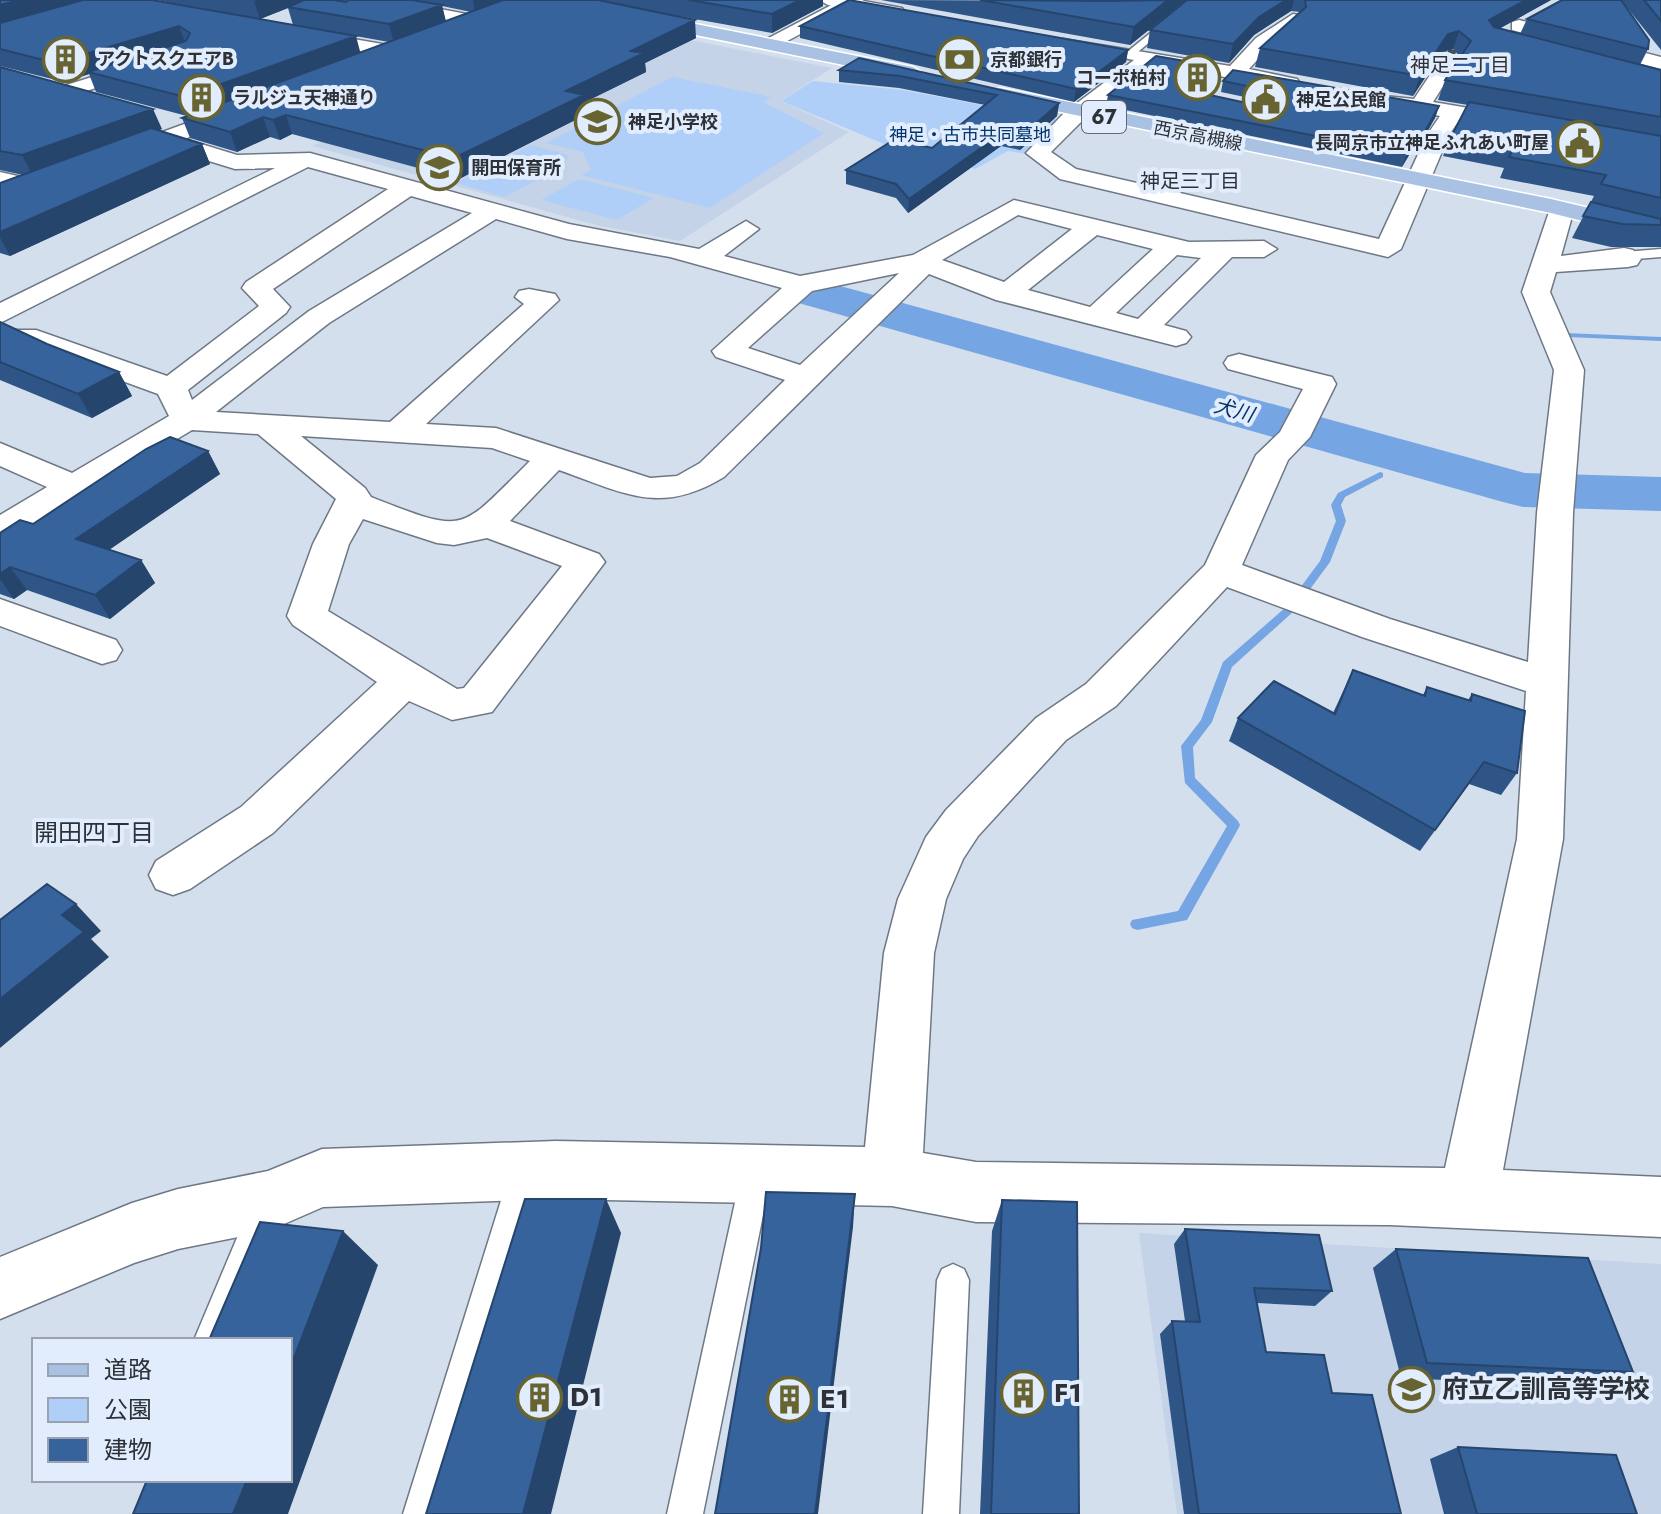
<svg xmlns="http://www.w3.org/2000/svg" width="1661" height="1514" font-family="Jost,'Noto Sans JP',sans-serif">
<rect width="100%" height="100%" fill="#d4dfee"/>
<!-- built -->
<path fill="#c4d3e8" d="M594,21L832,68L780,101L849,132L680,241L596,225L312,146Z
M1139,1233L1661,1264V1514H1177Z"/>
<!-- green -->
<path fill="#b0cff8" d="M672,77L771,97L763,102L824,133L710,208L581,175L591,170L583,152L546,143Z
M813,81L903,90L1061,120L1027,154L1008,151L975,169L884,144L781,101Z
M531,145L569,155L564,165L505,197L456,183Z
M579,179L654,198L617,220L541,200Z"/>
<g fill="none" stroke-linecap="round" stroke-linejoin="round">
<!-- stream -->
<path fill="#76a5e3" fill-rule="evenodd" d="M932,323H935V327L901,328L897,326L901,324Z
M1565,333L1661,337V341L1568,337L1564,335Z
M1380,472L1383,473V477L1345,497L1341,505L1346,521L1330,562L1294,611L1232,667L1212,722L1193,747L1195,778L1238,821L1240,825L1238,829L1187,920L1137,930L1132,928L1130,924L1132,920L1178,911L1227,826L1185,783L1181,746L1201,720L1223,662L1286,607L1320,561L1336,521L1331,505L1338,493Z"/>
<!-- river -->
<path fill="#76a5e3" fill-rule="evenodd" d="M811,278L1525,473L1661,477V511L1523,507L1503,502L795,302L788,292L795,282Z"/>
<defs>
<path id="lane" d="M1191,0H1200L1133,56H1127V52Z
M1661,249V257L1624,260L1617,256L1624,252Z
M524,1160L534,1165L539,1175L439,1514H403L509,1175L514,1165Z
M756,1160L766,1165L771,1175L703,1514H667L741,1175L746,1165Z
M266,1191L277,1195L281,1206L226,1340H194L255,1195Z
M953,1264L964,1269L969,1280L959,1514H923L937,1280L942,1269Z"/>
<path id="street" d="M355,0H393L477,16L486,21L477,26L364,5Z
M819,0H858L902,8L905,12L896,17L828,5Z
M1293,14L1299,15V23L1270,46L1249,69L1297,79L1300,83L1297,87L1290,89L1154,64L1080,123L1051,152L1076,169L1379,239L1427,135L1440,116L1374,103L1370,99L1374,95L1414,99L1444,54L1451,52L1461,58L1433,102L1522,117L1533,124L1522,131L1460,119L1449,135L1401,249L1388,257L1060,179L1026,153L1064,113L1134,60L1063,47V39L1230,66L1256,38Z
M1519,20L1661,57V69L1512,30V22Z
M301,30L394,46L404,52L394,58L294,40V32Z
M149,59L156,61L159,65L156,69L64,98L54,92L57,88Z
M162,132L237,155L310,153L569,224L699,249L746,221L759,229L724,256L800,276L913,255L1014,200L1189,242L1264,241L1277,249L1264,257H1232L1164,325L1186,331L1191,337L1186,343L1176,346L996,300L929,274L724,477C660,516 624,493 559,470L510,521L599,554L605,562L492,712L452,720L409,701L273,833L190,889L173,895L156,889L149,875L156,861L241,807L377,682L293,625L287,616L313,544L336,499L258,434L192,430L13,538L0,541V515L47,487L0,466V443L72,473L169,416L158,394L16,342L11,336L16,330H36L167,376L259,306L242,288L246,282L388,189L308,167L0,323V303L275,168L235,169L154,144L151,139ZM411,196L472,213L309,311L192,400L188,390L286,313L290,307L273,289ZM1018,215L1072,229L1004,282L942,260ZM496,219L567,239L670,257L782,288L712,351L716,357L785,380L700,463L677,476L650,478L496,428L426,424L559,300L555,294L529,289L519,291L515,297L524,304L390,422L216,412L329,323ZM1097,235L1153,249L1090,307L1028,290ZM1177,255L1201,258L1138,319L1116,313ZM899,273L800,365L748,348L812,291ZM301,436L492,448L530,461C458,532 468,535 371,497L365,488ZM363,519L437,543L454,545L487,538L562,566L464,688L457,689L328,611L349,544Z
M0,172L44,182L47,187L35,194L0,186Z
M1562,202L1574,209L1561,256L1624,248L1633,250L1641,259L1637,265L1628,267L1556,272L1550,292L1584,370L1573,513L1563,839L1503,1170L1661,1177V1237L1389,1225L976,1222L892,1206L756,1203L556,1199L323,1207L268,1231L178,1249L134,1263L0,1319V1257L132,1203L178,1189L268,1171L322,1149L556,1141L865,1147L884,953L898,899L926,837L946,810L1036,718L1086,684L1205,565L1256,455L1280,432L1303,389L1228,369L1224,363L1228,357L1239,354L1332,377L1336,384L1310,437L1288,460L1242,565L1390,619L1528,662L1537,513L1554,370L1522,292L1550,209ZM1227,587L1362,637L1526,691L1517,839L1445,1168L976,1162L923,1153L934,953L946,899L963,859L978,836L1066,740L1116,706Z
M0,599L116,640L122,650L116,660L102,664L0,626Z"/>
<path id="secondary" d="M841,0H864L776,47L769,49L759,43Z
M245,102L253,103L256,108L253,113L126,161H110L106,156L110,151Z"/>
<path id="primary" d="M538,0H574L913,67L923,73L913,79L547,5Z
M1000,88L1551,199L1661,225V241L1551,213L993,98L990,94Z"/>
</defs>
<!-- lane casing -->
<use href="#lane" stroke="#6e7885" stroke-width="3"/>
<!-- street casing -->
<use href="#street" stroke="#6e7885" stroke-width="3"/>
<!-- secondary casing -->
<use href="#secondary" stroke="#6e7885" stroke-width="3"/>
<!-- primary casing -->
<use href="#primary" stroke="#fff" stroke-width="3"/>
<!-- lane -->
<use href="#lane" fill="#fff" fill-rule="evenodd"/>
<!-- street -->
<use href="#street" fill="#fff" fill-rule="evenodd"/>
<!-- secondary -->
<use href="#secondary" fill="#fff" fill-rule="evenodd"/>
<!-- primary -->
<use href="#primary" fill="#a9c2e4" fill-rule="evenodd"/>
<defs>
<path id="rail" d="M1425,44L1479,59"/>
</defs>
<!-- rail casing -->
<use href="#rail" stroke="#484e55" stroke-width="4"/>
<!-- rail -->
<use href="#rail" stroke="#e1edfc" stroke-width="3" stroke-dasharray="8" stroke-linecap="butt"/>
</g>
<!-- wall -->
<path fill="#2f5586" fill-rule="evenodd" d="M0,0L360,52L389,42L293,25L288,8L260,19L156,0H823V6L772,33L645,10L696,38L645,63L646,72L585,102L587,114L459,179L292,134L280,140L270,137L237,152L190,138L182,118L187,116L96,92L89,74L64,82L0,66ZM442,6L471,12L446,21Z
M881,0L1107,1L1186,0L1130,45Z
M1187,0H1551L1499,29L1520,34L1527,19L1648,49L1640,65L1661,70V247H1611L1572,238L1594,196L1500,178L1504,168L1443,156L1452,135L1468,105L1438,100L1445,80L1460,57L1453,49L1442,52L1413,96L1255,67L1260,48L1300,12L1291,11L1254,35L1229,63L1147,48L1150,30Z
M1621,0H1661V50Z
M800,26L1128,50L1126,62L1074,102L800,38Z
M859,58L1059,103L1057,116L1020,150L1001,146L908,213L896,198L846,184V170L932,148L985,105L899,88L839,82V70Z
M0,67L162,129L158,130L202,144L210,164L10,256L0,253V183L23,175L0,170Z
M1205,76L1194,89L1196,92L1265,107L1274,105L1273,103L1221,92L1223,81L1439,106L1435,118L1416,151L1412,150L1402,167L1106,106L1108,95Z
M0,322L47,344L119,372L132,396L92,418L0,380Z
M208,451L220,474L109,550L141,560L155,583L110,619L27,590L14,599L0,594V533L33,524Z
M1353,670L1423,695L1427,687L1468,700L1472,694L1517,773L1501,795L1469,784L1420,851L1229,741L1238,718L1333,713Z
M1002,1200L1079,1514H980L992,1231Z
M1185,1229L1332,1291L1315,1306L1257,1303L1266,1352L1332,1393L1401,1514H1184L1160,1334L1172,1321H1185L1174,1244Z
M1396,1249L1633,1372L1598,1387L1401,1378L1373,1268Z
M1458,1447L1637,1514H1444L1430,1459Z"/>
<!-- shaded-wall -->
<path fill="#26456d" d="M20,0H90L0,26V5Z
M257,0H310L288,7V8L260,19L254,1Z
M473,0H510L475,13Z
M800,0H823V6L772,33V14Z
M1168,0H1186L1130,45L1134,27Z
M1286,0H1294L1291,11L1254,35L1229,63L1233,44L1259,17Z
M1526,0H1551L1482,38L1489,20Z
M442,5L446,23L394,43L389,24Z
M695,20L696,38L645,63L646,72L585,102L587,114L459,179L454,158L631,51Z
M179,26L186,44L88,72L89,74L64,82L55,63Z
M1459,31L1453,49L1442,52L1413,96L1420,76L1448,34Z
M356,36L361,55L193,117L185,97Z
M1128,50L1126,62L1074,102L1076,89Z
M1208,65L1205,76L1189,95L1191,84Z
M1059,103L1057,116L1020,150L1021,137Z
M1439,106L1435,118L1416,151L1421,139Z
M153,109L162,129L33,176L22,155Z
M286,115L292,134L280,140L273,120Z
M263,117L270,137L237,152L230,132Z
M1002,133L1001,146L908,213L909,199Z
M1417,138L1412,150L1402,167L1407,154Z
M202,144L210,164L10,256L0,237V232Z
M119,372L132,396L92,418L78,394Z
M208,451L220,474L91,562L76,539Z
M141,560L155,583L110,619L95,595Z
M10,567L27,590L14,599L0,579V574Z
M76,904L101,931L91,939L109,957L0,1048V999L62,915Z
M855,1194L853,1227L818,1514H815Z
M606,1199L621,1233L551,1514H523Z
M343,1231L378,1265L288,1514H233L247,1480H290V1368Z"/>
<!-- building -->
<path fill="#37639c" stroke="#26456d" stroke-width="2" d="M0,0H20L0,5Z
M83,0H152L356,36L185,97L88,72L186,41L190,33L179,26L55,63L0,49V23Z
M304,0H334L346,2L349,0H412L442,5L389,24L288,7Z
M503,0H598L695,20L631,51L644,53L566,91L584,95L454,158L286,115L273,120L263,117L230,132L182,118Z
M689,0H800L772,14Z
M849,0L1128,50L1076,89L800,26Z
M980,0L1107,1L1168,0L1134,27Z
M1187,0H1286L1259,17L1233,44L1150,30Z
M1305,0H1526L1489,20L1494,27L1661,70V117L1445,80L1471,41L1459,31L1448,34L1420,76L1260,48L1306,7Z
M1562,0H1621L1649,40L1648,49L1527,19Z
M1644,0H1661V21Z
M1156,56L1208,65L1191,84L1196,92L1265,107L1276,105L1279,97L1276,92L1223,81L1233,70L1439,106L1421,139L1417,138L1407,154L1108,95Z
M859,58L1059,103L1021,137L1002,133L909,199L896,184L846,170L895,139L932,148L997,95L900,76L839,70Z
M0,67L153,109L22,155L0,151Z
M1469,102L1661,136V198L1601,184L1606,175L1509,157L1514,147L1452,135Z
M151,128L202,144L0,232V183Z
M1591,202L1661,219V225L1622,224L1583,216Z
M0,322L47,344L119,372L78,394L0,362Z
M170,437L208,451L76,539L141,560L95,595L10,567L0,574V533L20,520L33,524L146,449Z
M1353,670L1425,696L1427,687L1471,701L1472,694L1525,711L1517,773L1484,762L1435,830L1238,718L1274,681L1335,714Z
M47,884L76,904L62,915L84,932L0,999V920Z
M766,1192L855,1194L815,1514H715L761,1248Z
M525,1199H606L523,1514H426Z
M1002,1200L1077,1202L1079,1514H991Z
M260,1222L343,1231L290,1368V1340H209Z
M1185,1229L1319,1235L1332,1291L1254,1288L1266,1352L1324,1355L1332,1393L1372,1395L1401,1514H1199L1172,1321L1200,1322Z
M1396,1249L1588,1258L1633,1372L1427,1363Z
M1458,1447L1616,1455L1637,1514H1477Z
M147,1480H247L233,1514H133Z"/>
<!-- icons -->
<defs>
<symbol id="building-ring" viewBox="-11 -11 22 22"><circle r="9.5" fill="#e1edfc" stroke="#676431" stroke-width="1.5"/><path d="M-4-6H4V6H1V3H-1V6H-4ZM-2.5-4.3h1.7v1.8h-1.7ZM.8-4.3h1.7v1.8H.8ZM-2.5-1h1.7V.8h-1.7ZM.8-1h1.7V.8H.8Z" fill="#676431"/></symbol>
<symbol id="bank-ring" viewBox="-11 -11 22 22"><circle r="9.5" fill="#e1edfc" stroke="#676431" stroke-width="1.5"/><path d="M-6-4H6V4H-6ZM0-2.3a2.3 2.3 0 1 0 0 4.6a2.3 2.3 0 1 0 0-4.6Z" fill="#676431"/></symbol>
<symbol id="civic-ring" viewBox="-11 -11 22 22"><circle r="9.5" fill="#e1edfc" stroke="#676431" stroke-width="1.5"/><path d="M-.6-6.5H3V-4.5H.6V-3L4-1V1h2V6H-6V1h2V-1L-.6-3ZM-1.2 2.5V6h2.4V2.5Z" fill="#676431"/></symbol>
<symbol id="school-ring" viewBox="-11 -11 22 22"><circle r="9.5" fill="#e1edfc" stroke="#676431" stroke-width="1.5"/><path d="M0-5L7-2L0 1L-7-2ZM-4 1L0 2.5L4 1V4Q0 6-4 4Z" fill="#676431"/></symbol>
</defs>
<g fill-rule="evenodd">
<use href="#building-ring" x="40" y="34" width="51" height="51"/>
<use href="#bank-ring" x="934" y="34" width="51" height="51"/>
<use href="#building-ring" x="1172" y="52" width="51" height="51"/>
<use href="#building-ring" x="176" y="72" width="51" height="51"/>
<use href="#civic-ring" x="1240" y="74" width="51" height="51"/>
<use href="#school-ring" x="572" y="96" width="51" height="51"/>
<use href="#civic-ring" x="1554" y="118" width="51" height="51"/>
<use href="#school-ring" x="414" y="142" width="51" height="51"/>
<use href="#school-ring" x="1386" y="1364" width="51" height="51"/>
<use href="#building-ring" x="998" y="1368" width="51" height="51"/>
<use href="#building-ring" x="514" y="1372" width="51" height="51"/>
<use href="#building-ring" x="764" y="1374" width="51" height="51"/>
</g>
<g text-anchor="middle" stroke-width="8" stroke-linejoin="round" paint-order="stroke">
<!-- far-poi labels -->
<g font-size="18" font-weight="bold" fill="#2e3238" stroke="#e1edfc" text-anchor="start">
<text x="97" y="65">アクトスクエアB</text>
<text x="990" y="66">京都銀行</text>
<text x="1166" y="84" text-anchor="end">コーポ柏村</text>
<text x="233" y="104">ラルジュ天神通り</text>
<text x="1296" y="106">神足公民館</text>
<text x="628" y="128">神足小学校</text>
<text x="1549" y="149" text-anchor="end">長岡京市立神足ふれあい町屋</text>
<text x="471" y="174">開田保育所</text>
</g>
<!-- far-park labels -->
<g font-size="18" fill="#04346c" stroke="#e1edfc">
<text x="970" y="141">神足・古市共同墓地</text>
</g>
<!-- far-street labels -->
<g font-size="18" fill="#2e3238" stroke="#e1edfc">
<text transform="translate(1198 136) rotate(11)" y="6">西京高槻線</text>
</g>
<!-- far-neighbourhood labels -->
<g font-size="20" fill="#2e3238" stroke="#e1edfc">
<text x="1460" y="72">神足二丁目</text>
<text x="1190" y="188">神足三丁目</text>
</g>
<!-- shield labels -->
<rect fill="#e1edfc" stroke="#646a73" stroke-width="2" x="1082" y="101" width="44" height="32" rx="6"/>
<g font-size="20" font-weight="bold" fill="#2e3238">
<text x="1104" y="124">67</text>
</g>
<!-- far-water labels -->
<g font-size="20" font-style="italic" fill="#04356c" stroke="#e1edfc">
<text transform="translate(1234 410) rotate(15)" y="7">犬川</text>
</g>
<!-- neighbourhood labels -->
<g font-size="24" fill="#2e3238" stroke="#e1edfc">
<text x="94" y="841">開田四丁目</text>
</g>
<!-- near-poi labels -->
<g font-size="26" font-weight="bold" fill="#2e3238" stroke="#e1edfc" text-anchor="start">
<text x="1442" y="1398">府立乙訓高等学校</text>
<text x="1054" y="1402">F1</text>
<text x="570" y="1406">D1</text>
<text x="820" y="1408">E1</text>
</g>
</g>
<!-- legend -->
<rect x="32" y="1338" width="260" height="144" fill="#e1edfc" stroke="#99a2ae" stroke-width="2"/>
<rect x="48" y="1364" width="40" height="12" fill="#a9c2e4" stroke="#99a2ae" stroke-width="2"/>
<text x="104" y="1378" font-size="24" fill="#2e3238">道路</text>
<rect x="48" y="1398" width="40" height="24" fill="#b0cff8" stroke="#99a2ae" stroke-width="2"/>
<text x="104" y="1418" font-size="24" fill="#2e3238">公園</text>
<rect x="48" y="1438" width="40" height="24" fill="#37639c" stroke="#99a2ae" stroke-width="2"/>
<text x="104" y="1458" font-size="24" fill="#2e3238">建物</text>
</svg>
